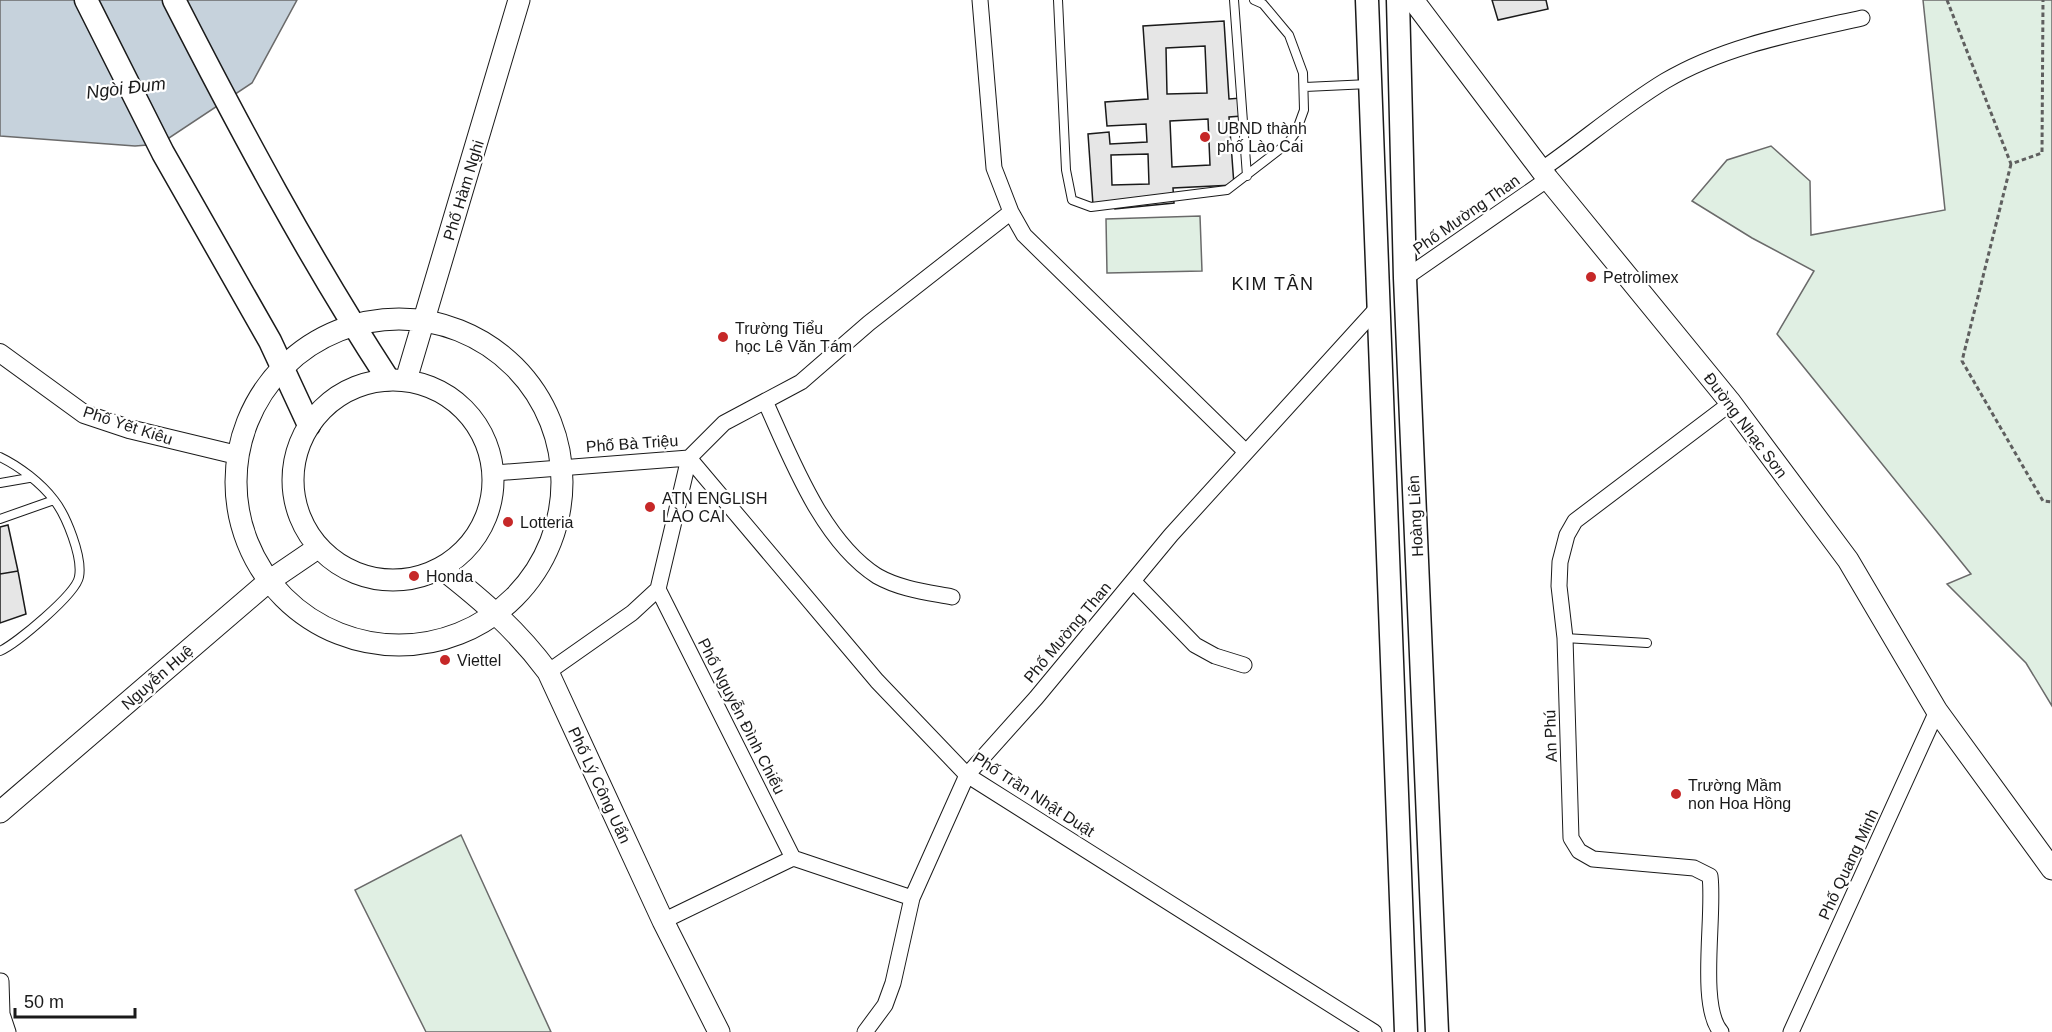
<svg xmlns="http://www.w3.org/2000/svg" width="2052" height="1032" font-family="Arial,sans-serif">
<rect width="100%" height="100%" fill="#fff"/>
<!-- green -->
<path fill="#e0efe3" stroke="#6a6a6a" stroke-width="1.5" d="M1923,0H2052V706L2026,663L1947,584L1971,574L1777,334L1814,271L1752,238L1692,201L1727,160L1771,146L1810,181L1811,235L1945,210Z
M1200,216L1202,271L1107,273L1106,219Z
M461,835L551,1032H426L355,890Z"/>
<!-- water -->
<path fill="#c6d2dc" stroke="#6a6a6a" stroke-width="1.5" d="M0,0H297L252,83L160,144L135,146L0,136Z"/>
<!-- building -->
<path fill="#e6e6e6" stroke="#1a1a1a" stroke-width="1.5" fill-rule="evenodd" d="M1492,0H1546L1548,9L1498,20Z
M1224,21L1229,99L1241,98L1242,116L1229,117L1234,185L1173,188L1174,203L1115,209V203L1093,205L1088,134L1109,132L1110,144L1147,142L1146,124L1107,126L1105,102L1148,99L1143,26ZM1205,46L1207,93L1167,94L1166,48ZM1208,119L1210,165L1172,167L1170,121ZM1148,154L1149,184L1112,185L1111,155Z
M8,525L18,571L0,574V527Z
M18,571L26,614L0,623V574Z"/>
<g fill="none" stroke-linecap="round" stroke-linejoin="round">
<defs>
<path id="service" d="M1058,0L1066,170L1072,200L1091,207L1227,190L1288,143L1296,132L1304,110L1303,73L1289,35L1263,4L1254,0
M1234,0L1247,176
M1305,87L1369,84
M0,457C19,466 41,483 54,500C66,515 83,557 79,577C76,594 16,644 0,651
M0,483L29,478
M0,519L54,500
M1565,638L1647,643"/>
<path id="minor" d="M980,0L994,168L1011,212L1024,235L1246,452
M1541,170C1583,141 1622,107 1665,81C1724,46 1795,33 1862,18
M1405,278L1548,179
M765,401C791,458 822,541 877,576C900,589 926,592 952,597
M689,458L877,681L967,775L1374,1032
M495,473L689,458L724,423L801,382L869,323L1011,212
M1133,581L1195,645L1215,656L1244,665
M658,589L793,858L912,898
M548,672L632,613L658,589L689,458
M663,921L793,858
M1,981L2,1014L8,1032
M865,1032L885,1005L893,983L912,898L967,775L1036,698L1171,535L1380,305
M1721,1032C1698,1006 1715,915 1710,876L1694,868L1593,859L1579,851L1571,838L1565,638L1559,586L1560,562L1567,535L1575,521L1731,403
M1791,1032L1937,711"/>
<path id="tertiary" d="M0,353L84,414L129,429L237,455"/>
<path id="secondary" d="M1413,0L1548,179L1731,403L1848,560L1937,711L2052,869
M236 482a163 163 0 1 1 326 0a163 163 0 1 1-326 0Z
M293 480a100 100 0 1 1 200 0a100 100 0 1 1-200 0Z
M406,380L519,0
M441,568C482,600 517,630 548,672L663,921L719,1032
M0,812L269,581L319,547"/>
<path id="primary" d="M86,0L163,153L270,341L309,425
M174,0C240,129 309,258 388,379
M1367,0L1406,1032
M1398,0L1405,278L1437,1032"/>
</defs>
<!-- service casing -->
<use href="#service" stroke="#1a1a1a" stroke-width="10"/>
<!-- minor casing -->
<use href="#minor" stroke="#1a1a1a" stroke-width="17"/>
<!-- tertiary casing -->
<use href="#tertiary" stroke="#1a1a1a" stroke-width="20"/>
<!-- secondary casing -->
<use href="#secondary" stroke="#1a1a1a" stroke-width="23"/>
<!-- primary casing -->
<use href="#primary" stroke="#1a1a1a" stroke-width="25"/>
<!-- path -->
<path stroke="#5f5f5f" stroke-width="3" stroke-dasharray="4.5 3" stroke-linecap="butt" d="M1947,0L2011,164L2042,153L2043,0
M2011,164L1962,361L2043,501L2052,502"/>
<!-- service -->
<use href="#service" stroke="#fff" stroke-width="8"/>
<!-- minor -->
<use href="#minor" stroke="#fff" stroke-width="15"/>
<!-- tertiary -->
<use href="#tertiary" stroke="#fff" stroke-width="18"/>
<!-- secondary -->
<use href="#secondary" stroke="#fff" stroke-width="21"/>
<!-- primary -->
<use href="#primary" stroke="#fff" stroke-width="22"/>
</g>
<!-- markers -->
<g fill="#c62828" stroke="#fff" stroke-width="2">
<circle cx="1205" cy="137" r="6"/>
<circle cx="1591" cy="277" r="6"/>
<circle cx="723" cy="337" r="6"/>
<circle cx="650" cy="507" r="6"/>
<circle cx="508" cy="522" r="6"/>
<circle cx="414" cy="576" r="6"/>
<circle cx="445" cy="660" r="6"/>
<circle cx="1676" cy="794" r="6"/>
</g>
<g text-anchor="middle" stroke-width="4.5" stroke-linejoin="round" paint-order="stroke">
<!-- poi labels -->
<g font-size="16" fill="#1a1a1a" stroke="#fff" text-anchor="start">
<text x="1217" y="134">UBND thành<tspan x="1217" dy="18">phố Lào Cai</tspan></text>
<text x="1603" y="283">Petrolimex</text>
<text x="735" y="334">Trường Tiểu<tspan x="735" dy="18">học Lê Văn Tám</tspan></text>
<text x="662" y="504">ATN ENGLISH<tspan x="662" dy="18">LÀO CAI</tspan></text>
<text x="520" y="528">Lotteria</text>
<text x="426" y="582">Honda</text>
<text x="457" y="666">Viettel</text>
<text x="1688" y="791">Trường Mầm<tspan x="1688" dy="18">non Hoa Hồng</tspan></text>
</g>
<!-- street labels -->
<g font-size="16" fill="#1a1a1a" stroke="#fff">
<text transform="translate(463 190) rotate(-73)" y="6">Phố Hàm Nghi</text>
<text transform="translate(1466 214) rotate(-35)" y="6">Phố Mường Than</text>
<text transform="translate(128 425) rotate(18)" y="6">Phố Yẽt Kiêu</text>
<text transform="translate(1746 425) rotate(53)" y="6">Đường Nhạc Sơn</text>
<text transform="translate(632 443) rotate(-4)" y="6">Phố Bà Triệu</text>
<text transform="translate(1415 516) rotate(-93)" y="6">Hoàng Liên</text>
<text transform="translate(1067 632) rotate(-50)" y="6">Phố Mường Than</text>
<text transform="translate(157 677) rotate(-41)" y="6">Nguyễn Huệ</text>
<text transform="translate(742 716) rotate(63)" y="6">Phố Nguyễn Đình Chiểu</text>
<text transform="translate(1550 736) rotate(-92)" y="6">An Phú</text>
<text transform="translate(600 785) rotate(65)" y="6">Phố Lý Công Uẩn</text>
<text transform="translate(1034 794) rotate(33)" y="6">Phố Trần Nhật Duật</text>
<text transform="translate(1848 864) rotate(-65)" y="6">Phố Quang Minh</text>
</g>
<!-- water labels -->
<g font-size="18" font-style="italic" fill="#1a1a1a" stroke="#fff">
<text transform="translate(126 88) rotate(-7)" y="6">Ngòi Đum</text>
</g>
<!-- neighbourhood labels -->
<g font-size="18" letter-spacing="1.5" fill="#1a1a1a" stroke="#fff">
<text x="1273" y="290">KIM TÂN</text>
</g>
</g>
<!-- scale -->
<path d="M15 1008v9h120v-9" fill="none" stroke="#1a1a1a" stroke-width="3"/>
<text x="24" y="1008" font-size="18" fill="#1a1a1a" stroke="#ffffff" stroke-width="4.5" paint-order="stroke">50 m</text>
</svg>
